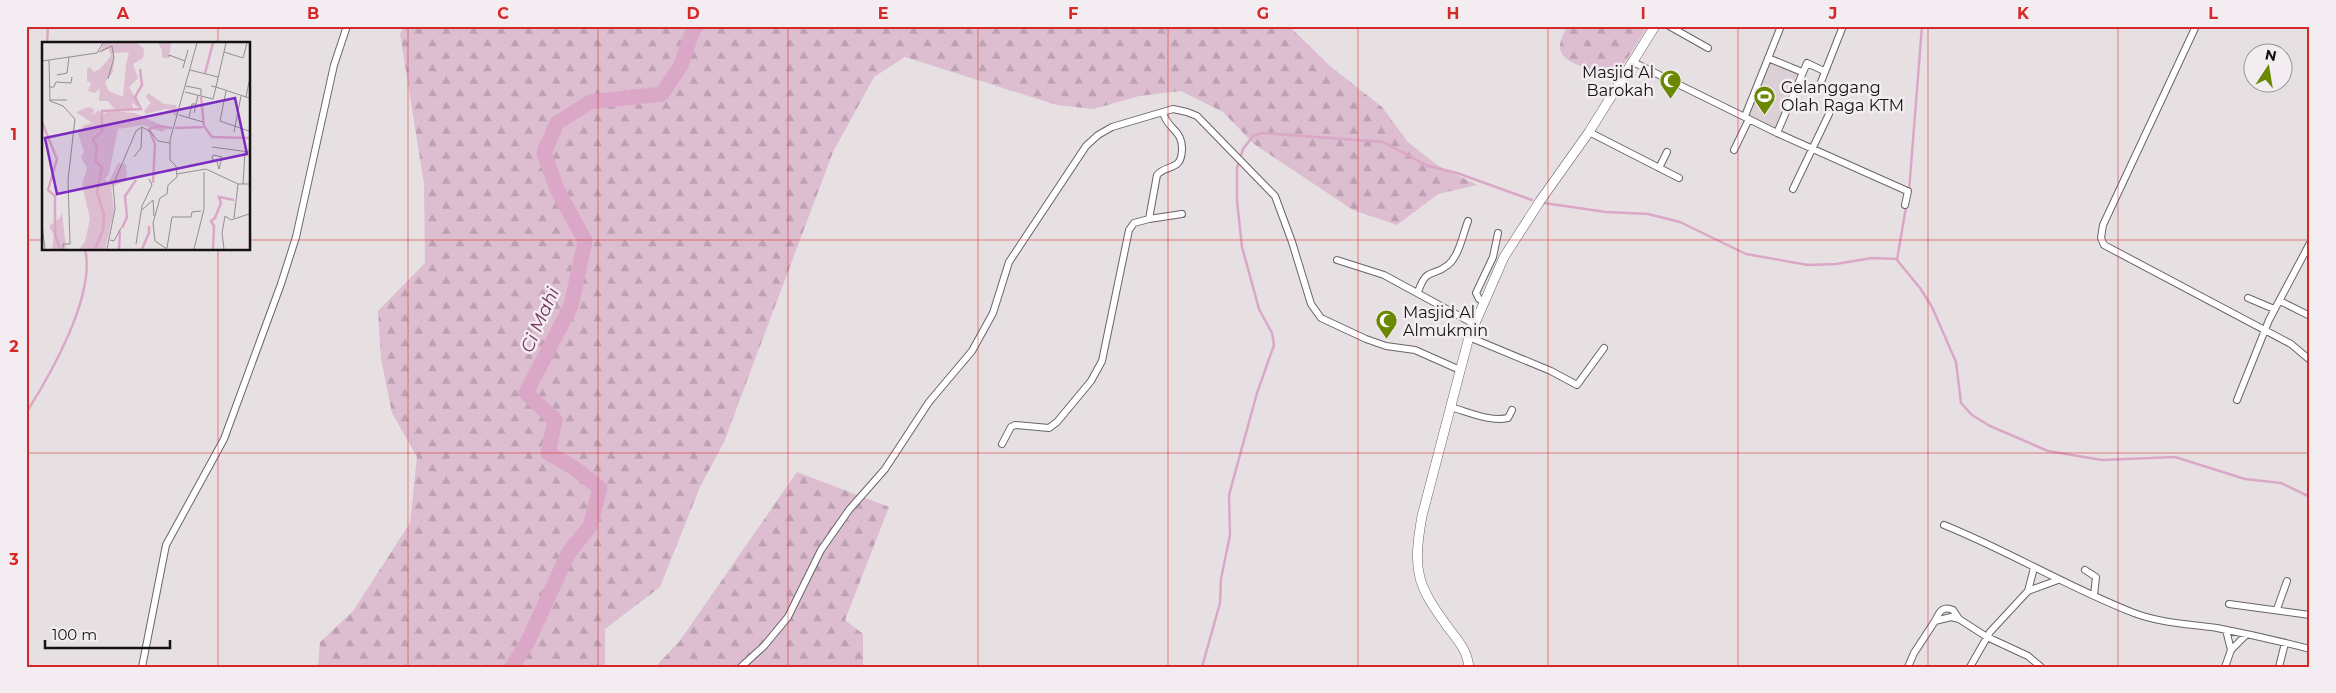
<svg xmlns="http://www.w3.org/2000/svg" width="2336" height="693" font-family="Montserrat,sans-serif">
<defs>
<pattern id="forest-firs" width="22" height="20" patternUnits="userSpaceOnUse" patternTransform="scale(1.25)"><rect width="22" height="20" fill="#ddbdd0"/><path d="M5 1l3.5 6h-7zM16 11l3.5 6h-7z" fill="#bda1b2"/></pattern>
</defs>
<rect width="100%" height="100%" fill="#e6e0e3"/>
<!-- built -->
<path fill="#dcd0d7" d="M1769,59L1801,72L1777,131L1747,115Z"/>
<!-- forest -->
<path fill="url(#forest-firs)" d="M404,26H1289L1330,66L1382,107L1408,142L1437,165L1477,185L1438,194L1397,225L1353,210L1254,144L1223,112L1181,91L1139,96L1094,109L1057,105L905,57L874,77L833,152L724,442L700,487L660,587L605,629V667H318L320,642L353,611L410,523L417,457L392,413L381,359L378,311L425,263L424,184L400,34Z
M1567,26H1648L1617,75C1602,71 1563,67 1560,49C1559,42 1564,33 1567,26Z
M797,472L889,507L845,620L863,634V667H655L679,642Z"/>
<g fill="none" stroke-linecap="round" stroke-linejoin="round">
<!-- stream -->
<path stroke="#dba7c7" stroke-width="2.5" d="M47,44L48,26
M1909,191L1922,26
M1544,203L1606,212L1648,214L1680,222L1746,254L1808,265L1836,264L1872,258L1897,259
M1906,207L1897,260L1920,288L1932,307L1956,362L1961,403L1972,415L1990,426L2048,451L2102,460L2175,457L2245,479L2281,483L2310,497
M26,413C51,374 96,295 85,249
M1202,667L1220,603L1221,579L1230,535L1229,495L1257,393L1274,345L1272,333L1259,309L1242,247L1237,201V168L1243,149L1253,136L1262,133L1383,142L1428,166L1457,173L1532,200"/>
<!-- river -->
<path stroke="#dba7c7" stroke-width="15" d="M512,667L528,641L568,554L590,526L600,488L573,467L548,453L555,420L526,393L571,306L585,241L557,189L544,153L557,123L590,102L662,94L681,65L693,30L697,26"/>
<defs>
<path id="minor" d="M1669,26L1708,48
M2196,26L2103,225L2101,238L2104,245L2291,344L2310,360
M1768,58L1802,72
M1633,62L1777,133L1905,190L1908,191L1905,205
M1821,82L1843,26
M1745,116L1781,26
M1589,132L1679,178
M1777,133L1807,63L1824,71
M1734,150L1749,119
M1659,168L1667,152
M1793,189L1829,114
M1149,219L1182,214
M1337,260L1384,275L1474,324
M1418,292C1427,266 1432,278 1448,265C1459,256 1463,234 1468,221
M2248,298L2274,309
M1484,301L1479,299L1476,293L1493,257L1498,233
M2280,301L2310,316
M1469,337L1551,371L1577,385L1604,348
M2237,400L2269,320L2310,243
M1450,407C1469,412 1489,422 1508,418L1512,410
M1002,444L1011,427L1015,425L1049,428L1057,422L1091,381L1102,361L1129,230L1134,223L1149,219L1157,175C1163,168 1170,169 1177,164C1183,159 1183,144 1180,138C1176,128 1166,126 1163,112
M1944,525C2009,551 2069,588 2134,613C2160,623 2189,624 2217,628C2248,634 2279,641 2310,649
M2085,570L2096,577L2094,595
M2028,591L2034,568
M2229,604L2310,615
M2277,609L2287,581
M1935,621C1939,613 1942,605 1953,610L1959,619
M2226,630L2231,650
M142,667L166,545L224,439L281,284L296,237L334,65L347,26
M741,667L764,646L788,617L821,550L849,510L885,469L929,402L972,351L993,313L1009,262L1086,146L1098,135L1112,127L1173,109L1187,112L1197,116L1275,196L1292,242L1311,304L1321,318L1366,339L1386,346L1415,350L1460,370
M1908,667L1914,653L1935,621L1951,617L1959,619L1987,637L2028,656L2041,667
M1970,667L1990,632L2028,591L2058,580
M2225,667L2231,650L2246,635
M2279,667L2285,643"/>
<path id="secondary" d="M1469,667C1467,651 1460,643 1450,630C1417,585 1412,573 1422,516L1469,337L1504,257L1540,201L1589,132L1655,26"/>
</defs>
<!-- minor casing -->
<use href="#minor" stroke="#696467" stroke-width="8"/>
<!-- secondary casing -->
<use href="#secondary" stroke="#696467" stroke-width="10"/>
<!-- minor -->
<use href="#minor" stroke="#fff" stroke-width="6"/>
<!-- secondary -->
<use href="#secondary" stroke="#fff" stroke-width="9"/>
</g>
<!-- grid -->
<path fill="none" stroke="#d62828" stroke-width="1" stroke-opacity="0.55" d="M218,26V44M408,26V667M598,26V667M788,26V667M978,26V667M1168,26V667M1358,26V667M1548,26V667M1738,26V667M1928,26V667M2118,26V667M26,240H44M249,240H2310M218,249V667M26,453H2310"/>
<!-- icons -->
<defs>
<symbol id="mosque-pin" viewBox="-11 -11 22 30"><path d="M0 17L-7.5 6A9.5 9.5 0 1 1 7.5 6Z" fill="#6a8800" stroke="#f3edf1"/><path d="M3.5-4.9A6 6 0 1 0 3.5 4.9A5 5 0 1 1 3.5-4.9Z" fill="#fff"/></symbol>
<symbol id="stadium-pin" viewBox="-11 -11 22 30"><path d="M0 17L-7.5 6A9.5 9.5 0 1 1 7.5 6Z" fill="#6a8800" stroke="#f3edf1"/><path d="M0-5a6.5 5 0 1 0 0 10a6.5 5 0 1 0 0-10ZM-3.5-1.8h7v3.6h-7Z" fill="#fff"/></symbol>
</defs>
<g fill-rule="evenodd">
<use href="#mosque-pin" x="1658" y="68" width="25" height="34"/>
<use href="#stadium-pin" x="1752" y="84" width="25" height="34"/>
<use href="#mosque-pin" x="1374" y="308" width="25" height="34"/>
</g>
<g text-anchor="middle" stroke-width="5" stroke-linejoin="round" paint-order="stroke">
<!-- poi labels -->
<g font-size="16" fill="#131112" stroke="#f3edf1" text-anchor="start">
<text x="1654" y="78" text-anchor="end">Masjid Al<tspan x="1654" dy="18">Barokah</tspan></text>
<text x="1781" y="93">Gelanggang<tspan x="1781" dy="18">Olah Raga KTM</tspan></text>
<text x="1403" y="318">Masjid Al<tspan x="1403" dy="18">Almukmin</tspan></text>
</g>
<!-- water labels -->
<g font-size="18" font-style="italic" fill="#74355f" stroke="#f3edf1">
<text transform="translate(540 320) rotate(-66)" y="6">Ci Mahi</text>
</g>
</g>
<!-- overview -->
<g transform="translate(42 42)">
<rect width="208" height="208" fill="#e6e0e3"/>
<path d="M61,1H95L102,7L101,16L91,22L96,36L87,45L97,62L95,65L90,60L91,66L75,70L66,59H57L58,46L53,51L46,49L49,41L45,39V27L48,25L52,30L58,27L69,14L66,6L59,11ZM87,10L84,22L81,55L67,49L63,40L71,30L72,11ZM116,1H129L127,16H120V8ZM106,51L122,62L134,63L136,74L131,73V68L123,67L104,72L102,69L109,61L104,55ZM46,65L52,67L51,73L57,68L60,73L67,69L93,71L126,86L120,90L101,83L76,87L67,132L63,137L66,141L76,121L84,122L85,138L69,145L72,170L63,207H37L43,200L48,177L40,143L45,126L39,115L42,110L36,92L42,83L50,81L34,70ZM20,170L24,207H10L12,193L7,184L18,176Z" fill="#ddbdd0" fill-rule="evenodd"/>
<path fill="none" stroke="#dba7c7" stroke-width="2.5" d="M163,31L171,1M159,55L162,84L170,95L207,96M0,80L15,117L6,148L13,154V193L18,207M133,86L161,85M111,141L113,102L107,87L118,84L130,86M80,186L85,175L83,154L94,138M53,207L61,188L62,173L55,150L60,125L53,119L55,106L51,97L60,90V69L99,67L93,55L100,43L98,27M77,207L78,189M100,207L107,191V184M171,207L172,184L169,179L173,176L179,161L177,155L192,158"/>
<path fill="none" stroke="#928d8f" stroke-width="1" d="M184,1L174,45L207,56M57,10L70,4L72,16L66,37M182,10L201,16L205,1M127,15V13L143,19M7,18L8,59L21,64L33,77L26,138L28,202H21V207M0,19L55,11L61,1M141,26L146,8M148,28L176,35M15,33L25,31L27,15M144,44L159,47V54M7,45H12L14,40L29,41L30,35M184,49L178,79L207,89M143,50L171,57L174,45L169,44M204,55L207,40M7,58H25M152,71L156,53M137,73L161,80M147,75L150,62H154M100,85L109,90L116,99L128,101M192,90L199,54M170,105L207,110M92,115L99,106L100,85M174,119L170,117L171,113L180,115L177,127L175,120M135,132L164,127L196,142H207M201,142L203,109M100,168L111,158L112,174M192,176L196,142M0,183L3,207M68,198L72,199L79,186M94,202L100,164L110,143L107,137M125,206L130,175H149L150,170L159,169M65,207L73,167L71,143L94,89L100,85M125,207L113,199L111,181L118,156L125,152L126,143L135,135L134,124L128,118V98L155,1M152,207L162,167V130M182,207L180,191L183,174L189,178L207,172"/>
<path fill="#7b2cbf" fill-opacity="0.15" stroke="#7b2cbf" stroke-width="2.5" d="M193,56L205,112L15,152L3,96Z"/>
<rect width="208" height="208" fill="none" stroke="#131112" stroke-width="2.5"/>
</g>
<!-- border -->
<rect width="2336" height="693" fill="none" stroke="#f3edf1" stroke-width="55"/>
<!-- north arrow -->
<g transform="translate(2268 68) rotate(12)"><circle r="24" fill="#f3edf1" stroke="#999598"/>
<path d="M0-4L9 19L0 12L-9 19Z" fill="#6a8800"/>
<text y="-8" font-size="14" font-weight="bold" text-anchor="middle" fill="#131112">N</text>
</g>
<!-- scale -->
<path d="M45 640v8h125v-8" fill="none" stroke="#131112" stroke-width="2.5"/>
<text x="52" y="640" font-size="15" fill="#131112" stroke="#f3edf1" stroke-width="4" paint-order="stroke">100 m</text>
<rect x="28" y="28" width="2280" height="638" fill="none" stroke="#d62828" stroke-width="2"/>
<g font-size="16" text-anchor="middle" font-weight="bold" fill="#d62828">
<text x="123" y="19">A</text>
<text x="313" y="19">B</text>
<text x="503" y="19">C</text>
<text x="693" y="19">D</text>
<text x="883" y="19">E</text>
<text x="1073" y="19">F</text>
<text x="1263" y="19">G</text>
<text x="1453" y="19">H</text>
<text x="1643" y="19">I</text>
<text x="1833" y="19">J</text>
<text x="2023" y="19">K</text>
<text x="2213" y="19">L</text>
<text x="14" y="140">1</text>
<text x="14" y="352">2</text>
<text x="14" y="565">3</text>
</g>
</svg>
